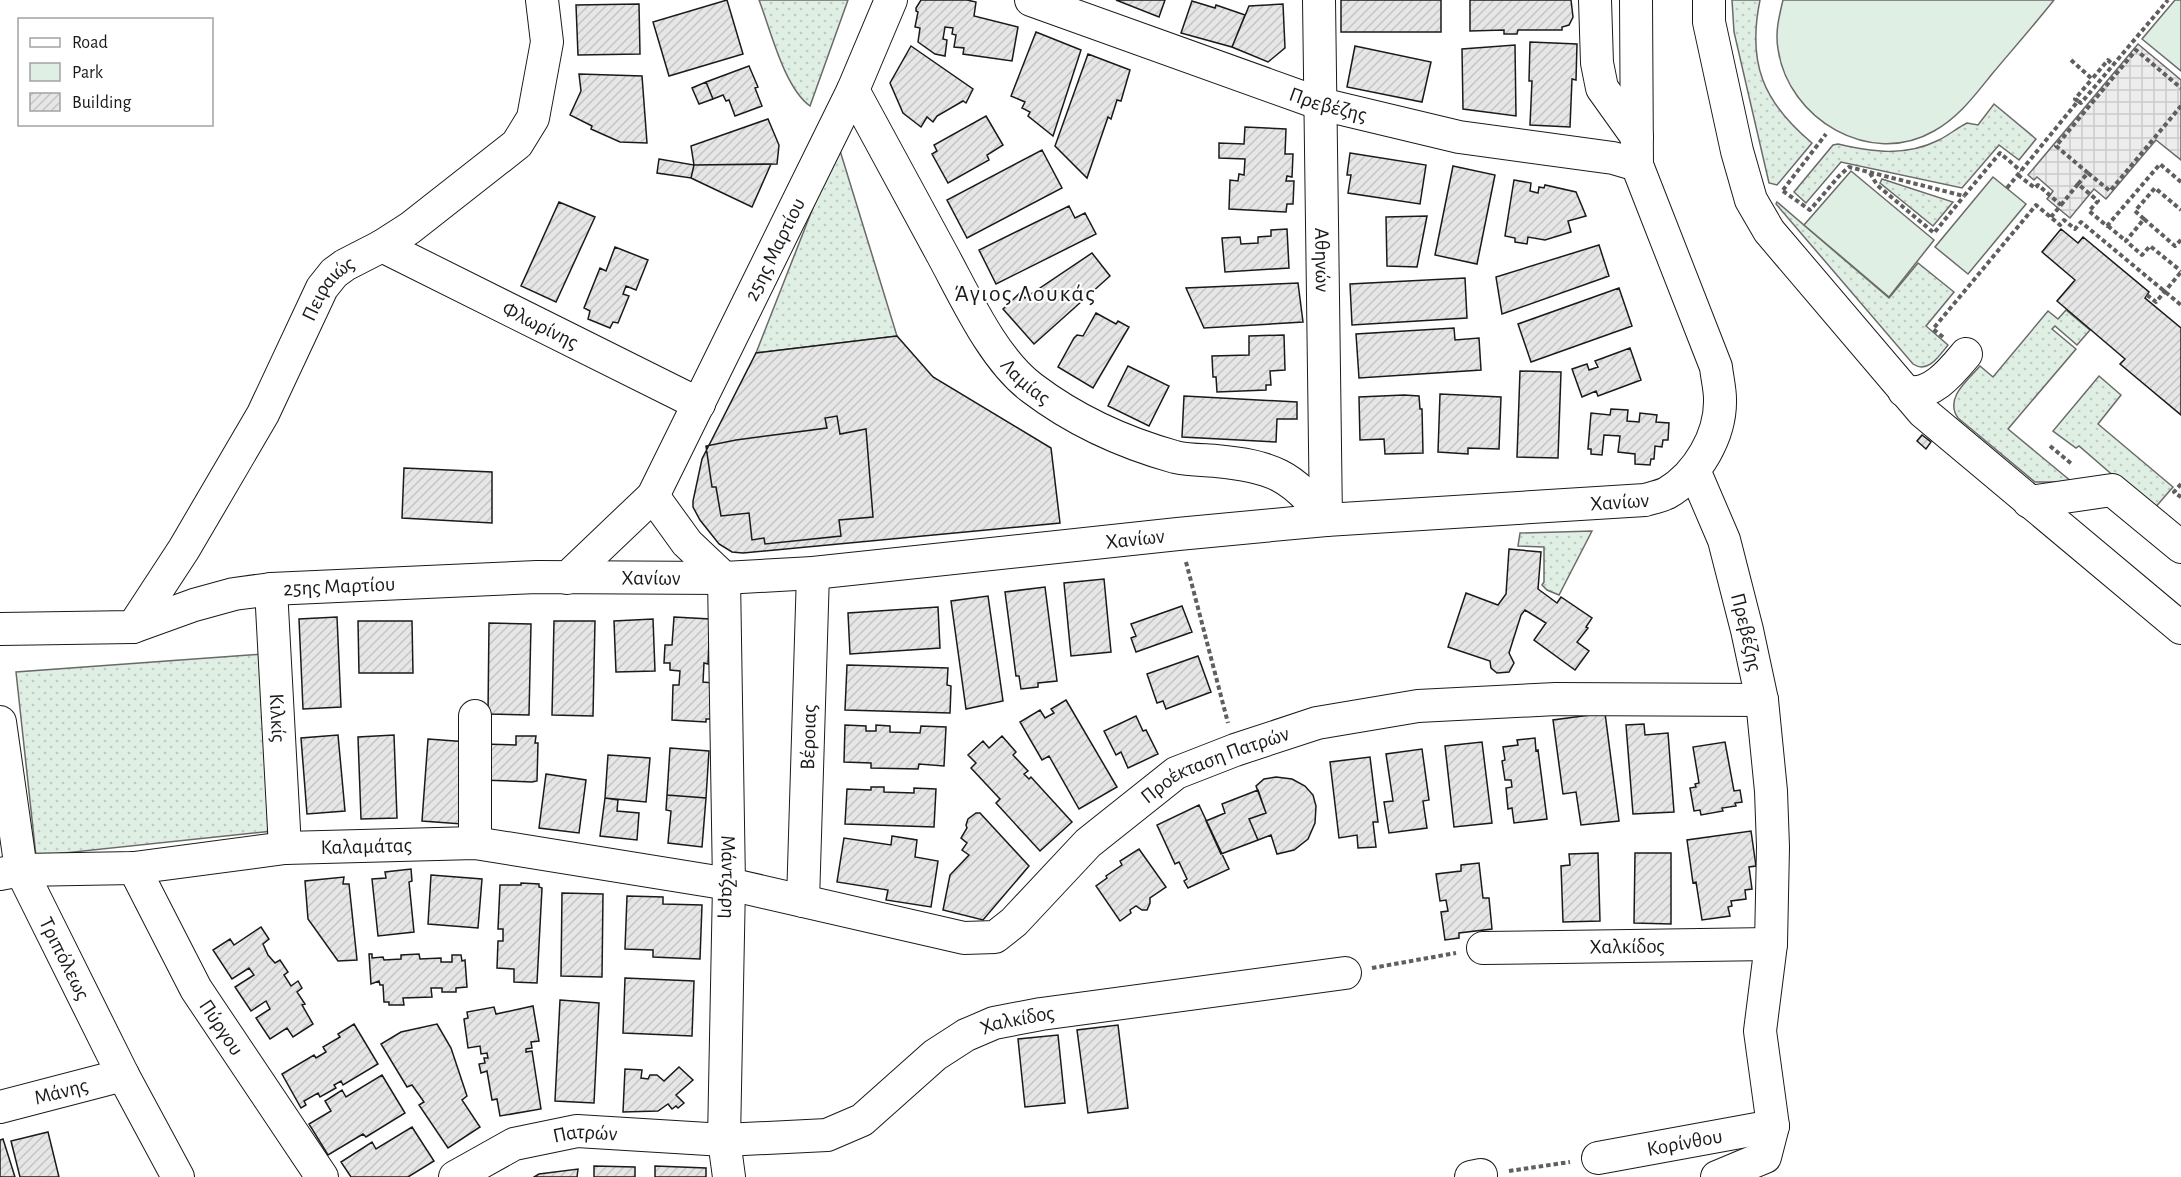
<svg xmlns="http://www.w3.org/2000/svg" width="2181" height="1177" font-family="'Alegreya Sans',sans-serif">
<defs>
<pattern id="green-dots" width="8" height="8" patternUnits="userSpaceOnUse" patternTransform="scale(1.5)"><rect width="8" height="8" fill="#e0efe3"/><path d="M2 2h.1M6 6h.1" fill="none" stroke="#c0ccc2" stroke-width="1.8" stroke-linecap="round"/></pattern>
<pattern id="plaza-grid" width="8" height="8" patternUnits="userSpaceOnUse" patternTransform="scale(1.5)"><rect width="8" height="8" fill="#ededed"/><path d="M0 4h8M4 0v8" fill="none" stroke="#cbcbcb"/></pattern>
<pattern id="building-hatch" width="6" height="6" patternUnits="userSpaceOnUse" patternTransform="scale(1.5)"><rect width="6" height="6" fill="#e6e6e6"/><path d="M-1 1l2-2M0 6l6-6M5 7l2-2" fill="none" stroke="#c5c5c5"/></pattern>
</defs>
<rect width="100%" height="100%" fill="#fff"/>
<!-- green -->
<path fill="url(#green-dots)" stroke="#6a6a6a" stroke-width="1.5" d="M759,0H848L810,106C784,87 771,31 759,0Z
M1732,0H1760C1747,63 1763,102 1812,143L1777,185L1769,183L1734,32Z
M1994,104L2036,139L2019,160L1999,145L1962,188L1841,162L1806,203L1794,192L1833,145L1838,144C1873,152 1905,157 1939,140C1949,135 1957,128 1967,123L1978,125Z
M838,144L897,336L756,353Z
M1882,179L1953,202L1933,226L1880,183Z
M1777,202L1889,298L1918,263L1954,292L1926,326L1948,345C1939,356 1928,374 1913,364L1776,204Z
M2066,310L2090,330L2077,345L2055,326L2052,329L2076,349L2008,429L2072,482H2035L1958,418C1944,398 1968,380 1980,366L1993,377L2048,311L2058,319Z
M2099,376L2121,395L2098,424L2173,487L2153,510L2079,446L2076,448L2053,431Z
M1592,531L1559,595L1547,590L1542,585L1544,582V547L1518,546L1520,533Z
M263,654L273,831L36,856L16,672Z"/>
<!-- pitch -->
<path fill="#e0efe3" stroke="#6a6a6a" stroke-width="1.5" d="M1783,0H2054C2034,25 2013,49 1992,74C1975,95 1959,117 1934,131C1870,168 1788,119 1778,49C1775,32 1779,17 1783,0Z
M2175,0H2181V71L2142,39Z
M1851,171L1934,240L1889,297L1804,225Z
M1993,177L2026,204L1968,274L1935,247Z"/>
<!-- plaza -->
<path fill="url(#plaza-grid)" stroke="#6a6a6a" stroke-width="1.5" d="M2138,44L2181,80V160L2156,140L2106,199L2094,189L2070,218L2047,199L2053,191L2037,177L2034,180L2028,175Z"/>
<!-- building -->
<path fill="url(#building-hatch)" stroke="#1a1a1a" stroke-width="1.5" d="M727,0L743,54L669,76L653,22Z
M921,0H967L976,2L974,16L1018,27L1012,61L963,54L964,48L954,47L956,35L952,34L953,28L945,27L943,39L947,40L945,56L935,54L918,42L920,28L915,27L918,12L916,11V8Z
M1116,0H1165L1159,17Z
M1341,0H1441V32H1341Z
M1470,0H1571L1573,17L1569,25L1562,27V30H1518L1517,34H1504V30L1470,31Z
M1192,1L1215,8L1216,5L1245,15L1232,47L1181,33Z
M639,4L640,54L578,55L576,5Z
M1283,4L1285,48L1268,62L1232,47L1249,6Z
M1036,32L1081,50L1053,136L1028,116L1030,112L1022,108L1025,102L1011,96Z
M1530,42L1577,44L1576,80L1572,79L1570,127L1530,125L1532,81H1529Z
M1515,45L1516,116L1463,109L1462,49Z
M911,46L973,89L966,103L963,101L937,116L933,122L927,117L921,127L903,113L890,83Z
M1355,46L1431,62L1422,102L1347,87Z
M1088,54L1130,70L1121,101L1117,100L1111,119L1108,117L1087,178L1055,146Z
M749,66L758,87L755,88L762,106L735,116L729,100L726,101L723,95L713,99L706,82Z
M579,74L642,76L647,143L620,142L591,129L592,126L570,115L581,91Z
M706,82L713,99L699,104L692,88Z
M986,116L1003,145L987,155L989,160L948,183L932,154L937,151L934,145Z
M768,119L779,145L777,164L694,165L691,146Z
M1245,127L1286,129L1285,154H1293L1292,177L1287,176L1286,181H1294L1293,204H1287L1286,212L1229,209L1230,180L1238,181L1239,174L1244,175L1245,159L1219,158V143L1244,144Z
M1042,150L1062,188L967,238L947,200Z
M1350,153L1426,165L1420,204L1348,193L1351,175H1347Z
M659,159L694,165L691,178L657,173Z
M771,164L752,207L691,178L694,165Z
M1453,166L1495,175L1477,264L1435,255Z
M1514,180L1531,183L1530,191L1538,193L1539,187L1544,188L1545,185L1576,192L1586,216L1568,221L1571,232L1545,240L1528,237L1527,244L1515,242V238L1505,236Z
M559,202L595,217L556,302L521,286Z
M1069,206L1075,218L1085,213L1096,234L996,284L979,250Z
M1427,216L1417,267L1387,266L1386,217Z
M1287,229L1289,268L1225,272L1222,238L1240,237L1241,244L1258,243V237L1271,236V230Z
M2061,229L2078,243L2083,237L2149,292L2145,298L2181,328V415L2120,364L2125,359L2057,301L2075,280L2042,252Z
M1599,245L1609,276L1502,314L1496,277Z
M615,247L648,260L636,290L626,286L623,294L629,296L618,323L613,322L610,328L588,319L590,311L584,308L600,268L606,271Z
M1092,253L1110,276L1034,344L1003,309L1021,292L1025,298Z
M1465,278L1467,318L1352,325L1350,284Z
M1298,283L1303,322L1204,328L1186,288Z
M1619,288L1632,326L1531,362L1518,324Z
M1096,313L1116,324L1118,321L1129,327L1093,388L1058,367L1074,338L1077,335L1083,336Z
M1454,328L1455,340L1479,338L1481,370L1359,378L1356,334Z
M1284,335L1285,370L1270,371L1271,385H1266V390L1217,392L1216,377H1213L1212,356L1249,355V336Z
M897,336L933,377L1051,448L1060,523L743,553L732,552L719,544L700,520L693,507V501L702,459L756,353Z
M1630,348L1641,380L1598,396L1596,391L1582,397L1572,369L1587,364L1589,370L1598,367L1595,361Z
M1128,366L1169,386L1149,426L1108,406Z
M1520,371L1561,372L1558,458L1517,457Z
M1440,394L1501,397L1499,449L1468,448V454L1438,452Z
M1404,395L1419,396L1420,409H1422L1423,453L1385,454L1384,439L1360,440L1359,397Z
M1184,396L1297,402V419H1277L1276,442L1182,437Z
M1611,409L1628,410L1627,421L1639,422L1640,413L1657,415L1656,422L1669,423L1668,440H1663L1662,447L1655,446L1654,459H1651L1650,465L1635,464V454L1618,452L1620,436L1604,435L1602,455L1591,454V449H1588L1591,413L1610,415Z
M837,416L840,434L866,429L873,517L839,520L841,536L765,544L764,538L752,540L749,513L721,516L716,487H712L706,446L736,440L827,428L825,418Z
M1922,435L1931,442L1926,449L1917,441Z
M404,468L492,472V523L402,518Z
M1509,549L1541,552L1538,589L1557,603L1561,597L1592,618L1586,627L1588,628L1577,642L1589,651L1575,670L1534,640L1546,623L1525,610L1521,615L1509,653L1514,663L1509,672L1497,673L1491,668L1490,661L1448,647L1466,593L1498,605L1506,594Z
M1104,579L1111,652L1071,656L1064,583Z
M1045,587L1057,681L1038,683V687L1021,689L1019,676H1016L1005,592Z
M988,596L1003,701L966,709L951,601Z
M1182,606L1192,632L1136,652L1131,638L1136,636L1131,624Z
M938,607L940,648L850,654L848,613Z
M337,617L341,707L303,709L299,619Z
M674,617L710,619L708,664L704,663L703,682L713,683L712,719H706V722L672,720L673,685H679L680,671L670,670V663H664L665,645H672Z
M653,619L655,671L616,672L614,621Z
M358,621H412L413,673H359Z
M554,621H595L593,716L552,715Z
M489,623L531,624L529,715L488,714Z
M1198,656L1211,692L1166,709L1163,701L1157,703L1147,674Z
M847,665L948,668L947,685L951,686L950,713L845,710Z
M1066,700L1117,787L1079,809L1049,756L1042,760L1020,722L1040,710L1045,718L1054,713L1051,709Z
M1605,713L1619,821L1581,825L1576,792L1563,794L1553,720Z
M1136,716L1143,731L1146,730L1158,754L1128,768L1121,752L1116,755L1104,731Z
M1644,724L1645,735L1668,733L1674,812L1633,814L1626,725Z
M845,725L866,726V731H876V725L890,726V732L920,733L921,726L946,727L944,766L919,764L918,769L871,768V763L844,762Z
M338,735L345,811L307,814L301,738Z
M394,735L397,818L361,819L358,737Z
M516,736H536L535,743H538L537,781L532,782L482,780L483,744L516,745Z
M1002,736L1016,752L1013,755L1028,771L1024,774L1029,779L1031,777L1072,822L1040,851L996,803L1000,799L971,768L976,763L968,755L983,741L989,748Z
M1535,738L1536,751L1538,750L1547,819L1514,823L1512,808L1508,809L1506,788L1512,787L1511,780H1505L1502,761L1505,760L1503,747L1518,745L1517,740Z
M428,739L468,742L462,824L422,821Z
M1482,742L1492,823L1454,827L1445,746Z
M1725,742L1734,791L1740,790L1742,802L1735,803L1736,806L1722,808L1723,811L1701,815L1700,810L1694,811L1690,788L1696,787L1695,784L1699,783L1693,747Z
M670,748L709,751L706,798L667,795Z
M1422,749L1429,800L1423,801L1427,828L1389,833L1384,802L1393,801L1386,754Z
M608,755L650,758L646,802L605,798Z
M1370,757L1378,822H1373L1376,847L1358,848L1357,835L1339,838L1330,762Z
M546,774L586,780L579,833L539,828Z
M1276,777L1292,779L1305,786L1313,795L1316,806L1315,823L1308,839L1294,850L1277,854L1271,835L1258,840L1249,819L1266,813L1256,786L1264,779Z
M871,787H884V792L914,793V788L936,789L934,827L845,824L847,789L871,790Z
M1258,790L1266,813L1249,819L1258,840L1221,854L1206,821L1225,813L1222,804Z
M667,795L706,798L702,847L668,843L671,811L666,810Z
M605,798L618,800L617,811L639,813L637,840L600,836Z
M1199,805L1229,869L1188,888L1184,881L1187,879L1179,862L1175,864L1157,825Z
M976,813H980L1029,866L983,920L943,910L950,875L969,855L962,850L967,843L961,838L967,828L966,825L968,819Z
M1751,831L1756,866L1749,867L1752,889L1745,890L1746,899L1731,901L1732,906L1728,907L1730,916L1702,920L1696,882L1693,883L1687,840Z
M892,836L917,840L915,857L938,861L931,907L886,900L888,890L837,882L844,838L891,845Z
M1139,849L1166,887L1150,898V903L1147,910H1142L1136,906L1130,910L1131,913L1120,921L1096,886L1107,878L1106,876L1122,865L1120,861Z
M1598,853L1600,921L1563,922L1561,866L1570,865L1569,854Z
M1635,853H1671V924L1634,923Z
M1479,863L1483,898H1489L1492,929L1459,933V938L1445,940L1441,912L1448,911L1446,900L1440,901L1436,874L1461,871V865Z
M411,869L412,881L409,882L414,932L378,936L372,879L386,878L385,872Z
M431,875L482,879L478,928L428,924Z
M344,877L343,884H349L357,960L338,961L308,919L305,881Z
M521,883L539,884V887L542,888L537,983L514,982V969L497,968L498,941H503V929H498L500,885H521Z
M562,893L603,894L602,977L561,976Z
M627,896L663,897V904L702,905L700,959L653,957V950L625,949Z
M261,927L269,939L263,944L268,955L275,963L280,960L288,972L284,975L291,986L298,981L302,988L297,992L305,1004L302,1005L313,1024L293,1037L287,1028L270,1039L256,1018L270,1009L266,1001L251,1011L235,987L254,975L249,968L232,979L213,950L230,939L234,945Z
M369,954H372V958L383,957L384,960L401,959V955L419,954L420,959L441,958V962H452V955H461L462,961L465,960L467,987L456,988V992H442V988H431L432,997L403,998L404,1005H389V1002H384L383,985H380L379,981L371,984Z
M625,978L694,981L692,1036L623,1033Z
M560,1000L599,1003L594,1103L555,1101Z
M533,1006L539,1041L531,1042L532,1048L526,1049V1052L532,1051L541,1109L500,1116L497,1099L492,1100L487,1071L481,1073L479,1064L485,1063L484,1058H488L487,1053L481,1054L480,1046L468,1048L464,1019L468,1018L467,1012L494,1007L496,1014Z
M354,1024L378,1064L343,1085L341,1081L334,1085L336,1088L320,1097L318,1093L304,1101L306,1105L301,1108L282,1074L314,1055L316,1058L326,1052L323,1047L340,1037L338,1034Z
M437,1024L451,1048L467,1096L462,1100L480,1127L448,1148L419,1105L424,1102L412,1085L407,1087L381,1044L401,1032Z
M1118,1025L1128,1108L1088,1113L1077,1030Z
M1058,1035L1065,1103L1025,1107L1018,1039Z
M679,1067L693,1080L676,1095L684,1103L678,1108L676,1106L672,1109L668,1104L658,1111L623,1112L625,1069L642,1070L641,1078L648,1079L650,1075H657L664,1081Z
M382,1075L405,1113L366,1137L363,1134L328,1155L309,1124L331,1111L325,1101L342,1090L346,1097Z
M412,1127L434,1161L408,1177H351L341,1162L372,1142L376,1149Z
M48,1132L59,1177H20L11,1141Z
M3,1139L15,1177H0V1140Z
M594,1166L635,1167V1177H594Z
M655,1166L706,1168V1177H655Z
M578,1169L577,1177H534L539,1174Z"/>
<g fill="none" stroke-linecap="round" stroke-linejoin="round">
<defs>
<g id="minor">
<path id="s1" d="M1031,0L1321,104L1459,137L1613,158L1637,165"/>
<path id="s2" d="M1319,0L1326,520"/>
<path d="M1595,0L1597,63L1602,88L1637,137"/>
<path d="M1709,0V22L1737,151L1751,200L1769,231L1923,412L2181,628"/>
<path id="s3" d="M853,90C882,144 912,199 942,254C965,296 993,359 1032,388C1074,420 1125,443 1175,457C1188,460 1203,460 1216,461C1270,466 1294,475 1326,520"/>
<path id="s4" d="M382,246L699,404"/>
<path d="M1904,391C1930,399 1952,371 1966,354"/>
<path id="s5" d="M1694,470L1724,540L1747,630L1762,700L1771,791L1773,847L1771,944L1760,1031L1773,1126L1765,1157L1717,1177"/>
<path id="s6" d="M653,496L687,543L724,578L729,884L724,1140L729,1177"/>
<path d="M2029,502L2112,490L2181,547"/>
<path id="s7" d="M567,578L653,496L853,90L891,0"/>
<path id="s8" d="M271,589L285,848"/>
<path id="s9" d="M133,627L184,549L263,414L322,288L334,273L345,265L382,246L410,228L517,144L533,118L547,42L542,0"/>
<path id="s10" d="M0,629L133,627L194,605L234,594L271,589L537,577L724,578L813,573L1178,534L1326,520L1645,500C1652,498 1661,496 1667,493C1698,475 1721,435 1720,399C1720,389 1717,377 1716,367L1637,165L1636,0"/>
<path id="s11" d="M0,722L21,870L123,1075L178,1177"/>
<path d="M475,843V716"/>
<path id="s12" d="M134,868L196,989L322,1177"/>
<path id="s13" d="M0,874L21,870L134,868L285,848L475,843L729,884L964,938L995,937L1014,922L1088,843L1176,773L1235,750L1317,723L1418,706L1556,699L1762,700"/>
<path id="s14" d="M803,901L813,573"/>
<path id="s15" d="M1483,948L1771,944"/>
<path id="s16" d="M0,1107L123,1075"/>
<path id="s17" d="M1598,1158L1773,1126"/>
<path id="s18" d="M455,1177L514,1144L577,1131L724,1140L827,1135L862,1120L935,1055L966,1035L994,1023L1041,1014L1345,973"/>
<path d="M1471,1177L1481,1175"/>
</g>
</defs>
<!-- minor casing -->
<use href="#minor" stroke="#1a1a1a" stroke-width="34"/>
<!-- path -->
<path stroke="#5f5f5f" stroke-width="4" stroke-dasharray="4.5 3" stroke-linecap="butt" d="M2071,60L2092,79L2108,60L2113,65
M2078,101L2075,99L2092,79
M1870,173L1877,185L1934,233L1964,196
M2088,173L2056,146L2136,50L2181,88
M2018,175L2035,188L2038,185L2061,205L2051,217
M2078,184L2088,173L2110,191L2181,106
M2007,188L2078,101L2081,103L2168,0
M1783,190L1826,134
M1783,191L1810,210L1839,176L1849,167L1964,196L2000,153L2021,171
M2061,205L2078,184L2098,201L2089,211L2107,226L2160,164L2181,182
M2144,219L2135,211L2155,188L2181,210
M2108,226L2126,241
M2181,240L2175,246L2144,219L2126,241L2142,255L2150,246L2181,271
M2147,295L2156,302L2181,272
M1943,337L1933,329L2036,205L2060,225L2064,220L2075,229L2081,222L2181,305
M2050,446L2073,465
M2181,484L2174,492L2181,497
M1186,562L1228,723
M1372,968L1456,953
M1509,1171L1570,1162"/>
<!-- minor -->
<use href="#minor" stroke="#fff" stroke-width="32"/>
</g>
<g text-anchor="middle" stroke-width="4.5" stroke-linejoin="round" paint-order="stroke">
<!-- street labels -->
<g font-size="21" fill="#1a1a1a" stroke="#fff">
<text dy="7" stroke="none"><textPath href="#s1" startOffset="315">Πρεβέζης</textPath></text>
<text dy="7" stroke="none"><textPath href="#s7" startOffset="394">25ης Μαρτίου</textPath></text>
<text dy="7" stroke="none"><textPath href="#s2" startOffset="260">Αθηνών</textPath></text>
<text dy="7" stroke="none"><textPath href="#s9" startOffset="392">Πειραιώς</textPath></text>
<text dy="7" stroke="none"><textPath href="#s4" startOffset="177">Φλωρίνης</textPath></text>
<text dy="7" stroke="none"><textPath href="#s3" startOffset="340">Λαμίας</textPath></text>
<text dy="7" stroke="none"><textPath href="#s10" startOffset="1629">Χανίων</textPath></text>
<text dy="7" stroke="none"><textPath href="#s10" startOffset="1143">Χανίων</textPath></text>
<text dy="7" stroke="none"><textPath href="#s10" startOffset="657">Χανίων</textPath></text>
<text dy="7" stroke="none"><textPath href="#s10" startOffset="345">25ης Μαρτίου</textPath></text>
<text dy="7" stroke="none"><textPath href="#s5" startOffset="171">Πρεβέζης</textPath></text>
<text dy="7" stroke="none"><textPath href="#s8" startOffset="129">Κιλκίς</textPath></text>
<text dy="7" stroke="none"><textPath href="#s14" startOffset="164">Βέροιας</textPath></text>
<text dy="7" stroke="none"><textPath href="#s13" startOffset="1290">Προέκταση Πατρών</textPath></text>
<text dy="7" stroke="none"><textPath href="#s13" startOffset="368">Καλαμάτας</textPath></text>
<text dy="7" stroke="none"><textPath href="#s6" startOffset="408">Μάντζαρη</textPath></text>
<text dy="7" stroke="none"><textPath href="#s15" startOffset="144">Χαλκίδος</textPath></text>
<text dy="7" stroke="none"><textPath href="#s11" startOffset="248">Τριπόλεως</textPath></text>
<text dy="7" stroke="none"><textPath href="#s18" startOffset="609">Χαλκίδος</textPath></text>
<text dy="7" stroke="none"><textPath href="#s12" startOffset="182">Πύργου</textPath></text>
<text dy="7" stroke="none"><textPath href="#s16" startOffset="63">Μάνης</textPath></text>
<text dy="7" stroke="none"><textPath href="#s18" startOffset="140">Πατρών</textPath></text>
<text dy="7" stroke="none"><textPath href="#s17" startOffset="88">Κορίνθου</textPath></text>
</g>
<!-- quarter labels -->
<g font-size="24" letter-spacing="1.5" fill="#1a1a1a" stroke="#fff">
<text x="1025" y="301">Άγιος Λουκάς</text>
</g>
</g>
<!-- legend -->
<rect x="18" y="18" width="195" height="108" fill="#ffffff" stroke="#a3a3a3" stroke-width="1.5"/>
<rect x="30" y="38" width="30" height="9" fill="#ffffff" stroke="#a3a3a3" stroke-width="1.5"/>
<text x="72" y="48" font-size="18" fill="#1a1a1a">Road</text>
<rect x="30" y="63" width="30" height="18" fill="#e0efe3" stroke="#a3a3a3" stroke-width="1.5"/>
<text x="72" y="78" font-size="18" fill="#1a1a1a">Park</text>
<rect x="30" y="93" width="30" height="18" fill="url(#building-hatch)" stroke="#a3a3a3" stroke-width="1.5"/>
<text x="72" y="108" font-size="18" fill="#1a1a1a">Building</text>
</svg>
